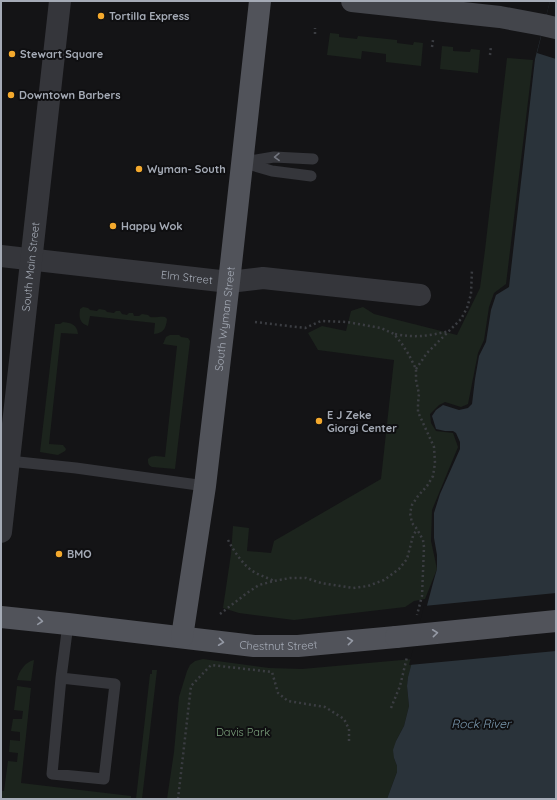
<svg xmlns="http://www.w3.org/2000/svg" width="557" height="800" font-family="Quicksand,sans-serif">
<rect width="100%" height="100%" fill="#141416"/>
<!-- green -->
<path fill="#1c241d" d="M330,33L339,34V37L357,39L358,36L397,40V43L413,45L414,42L423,43L421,66L386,62V54L362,51L361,59L327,55Z
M442,46L453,47V51L470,52L471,49L480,50L478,73L440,69Z
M507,58L533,60L506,284L494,293L489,307L484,340L478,353L468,404L461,407L445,402L439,405L430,414L431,423L436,431L453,433L458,447L432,510L431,541L437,569L425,599L414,601L405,607L294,620L239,613L223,608L231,554L233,526L249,528L247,551L271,553L274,541L381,479L394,360L318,350L308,333L322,326L346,331L351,311L363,307L374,314L457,335L480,288L485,250Z
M83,307L88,308L90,310L97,311L99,309L105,310L107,312L114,313L116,311H120L122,314L127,315L129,313H133L134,316H139L142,314L148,315L150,317C156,318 160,316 165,317L167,319C166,328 164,333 154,334L155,323L90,316L88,326C79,323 79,317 80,309Z
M63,322C72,323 77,325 78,334L61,333L49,444L63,445L66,449L65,451L58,455L40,452L55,324H60Z
M170,335H179L181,337L188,338L190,341L175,469L152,467C148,465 148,463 148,459C153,454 160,457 165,457L177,346L163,344L166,337Z
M203,659L210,660L269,668L302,669L413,659L408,677L407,686L409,706L404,726L396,741L394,758L397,766V772L387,799H167L174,752L179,697L187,671L190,665L195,661Z
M34,660L31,681L17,680C19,671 25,662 34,660Z
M152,670H157L142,799H136L150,674H152Z
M17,686L31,688L21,783L131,796V799H1V791H4L8,761L17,762L18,753L9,752L10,740L20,741V732L11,731L13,719H22L23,711L14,710Z"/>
<!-- water -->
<path fill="#2a333a" d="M550,1H556V799H387L397,772V766L394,758L393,750L396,741L404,726L409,706L407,686L408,677L433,583L437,569V555L434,538V513L440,494L460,449V442L456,433L453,431H445L436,429L432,416L436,410L443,405L459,410L468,408L472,404L475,379L479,356L486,342L491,310L496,295L509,287L535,59Z"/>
<!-- pier -->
<path fill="#141416" d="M550,1H556V59L537,53Z
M556,593V651L409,665L424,606Z"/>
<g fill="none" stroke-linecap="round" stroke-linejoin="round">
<!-- path -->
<path stroke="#3b3d42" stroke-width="2.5" stroke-dasharray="2 3" stroke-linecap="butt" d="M315,34V28
M432,47L433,40
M490,55L491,46
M255,322L305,328L321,321L347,322L381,328L394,334L402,344L409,355L416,369V380L419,394L418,403V412L434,447L435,463L433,476L427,486L418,496L412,505L410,513L412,523L417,529L423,540L424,547L422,596L417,615
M395,334C415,338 429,336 449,331
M416,369L427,353L461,319L467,308L471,294L472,269
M228,540C234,551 241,562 251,570C258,575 266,577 274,581
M220,614L247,593L259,585L274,581L290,578H306L321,583L353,588L368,586L384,580L399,569L407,559L413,536L417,529
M391,708L400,686L407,657
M178,799L191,686L211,665L272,672L278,693L288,701L325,707L344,719L349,729V741"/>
<!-- service -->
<path stroke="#35363b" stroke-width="11" d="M243,162L274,157L313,159
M245,163L272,171L311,176
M9,461L76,468L205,486
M61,678L115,684L104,779L52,774L61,678L68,624"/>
<!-- minor -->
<path stroke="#35363b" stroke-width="22" id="s1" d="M1,256L229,282L263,278L420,295"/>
<!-- tertiary -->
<path stroke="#35363b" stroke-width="22" id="s2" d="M1,532L60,1"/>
<!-- secondary -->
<path stroke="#43454b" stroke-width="22" d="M352,1L500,17L543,25L556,28"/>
<!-- primary -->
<g stroke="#51535a" stroke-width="22">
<path id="s3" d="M1,617L68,624L254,646H298L396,637"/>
<path id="s4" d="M182,637L205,486L229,282L260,1"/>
</g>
<!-- primary-bridge -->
<path stroke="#51535a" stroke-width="22" d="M396,637L556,621"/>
</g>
<!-- one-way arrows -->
<defs><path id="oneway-chevron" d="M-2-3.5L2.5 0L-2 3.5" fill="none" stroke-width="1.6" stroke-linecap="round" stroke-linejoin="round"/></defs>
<use stroke="#73767f" href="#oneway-chevron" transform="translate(277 157) rotate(179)"/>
<g stroke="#9499a4">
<use href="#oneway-chevron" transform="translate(40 621) rotate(5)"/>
<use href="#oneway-chevron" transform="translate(435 633) rotate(-6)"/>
<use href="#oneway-chevron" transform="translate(350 641) rotate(-6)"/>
<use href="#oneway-chevron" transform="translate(221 642) rotate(7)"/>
</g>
<!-- markers -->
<g fill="#f4a92d" stroke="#0f0f11" stroke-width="1.5">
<circle cx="101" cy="16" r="4"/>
<circle cx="12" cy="54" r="4"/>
<circle cx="11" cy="95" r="4"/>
<circle cx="139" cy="169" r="4"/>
<circle cx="113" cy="226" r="4"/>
<circle cx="319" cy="421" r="4"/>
<circle cx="59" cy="554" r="4"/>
</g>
<g text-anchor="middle" stroke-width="4" stroke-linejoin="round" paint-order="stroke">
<!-- poi labels -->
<g font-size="11" font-weight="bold" fill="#a5abb6" stroke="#0f0f11" text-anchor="start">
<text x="109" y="20">Tortilla Express</text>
<text x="20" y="58">Stewart Square</text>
<text x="19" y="99">Downtown Barbers</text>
<text x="147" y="173">Wyman‐ South</text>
<text x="121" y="230">Happy Wok</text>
<text x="327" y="419">E J Zeke<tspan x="327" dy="13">Giorgi Center</tspan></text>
<text x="67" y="558">BMO</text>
</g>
<!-- street labels -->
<g font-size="11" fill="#a5abb6" stroke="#0f0f11">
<text dy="4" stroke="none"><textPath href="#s2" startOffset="267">South Main Street</textPath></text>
<text dy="4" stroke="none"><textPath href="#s1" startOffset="187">Elm Street</textPath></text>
<text dy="4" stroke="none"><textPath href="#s4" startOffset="321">South Wyman Street</textPath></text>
<text dy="4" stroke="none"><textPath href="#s3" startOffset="279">Chestnut Street</textPath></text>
</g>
<!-- park labels -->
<g font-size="11" fill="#7ca27d" stroke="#0f0f11">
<text x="243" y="736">Davis Park</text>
</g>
<!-- water labels -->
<g font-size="12" font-style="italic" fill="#7c9bb2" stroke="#0f0f11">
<text x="481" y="728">Rock River</text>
</g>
</g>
<!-- border -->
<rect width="557" height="800" fill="none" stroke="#a5abb6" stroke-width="4"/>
</svg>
